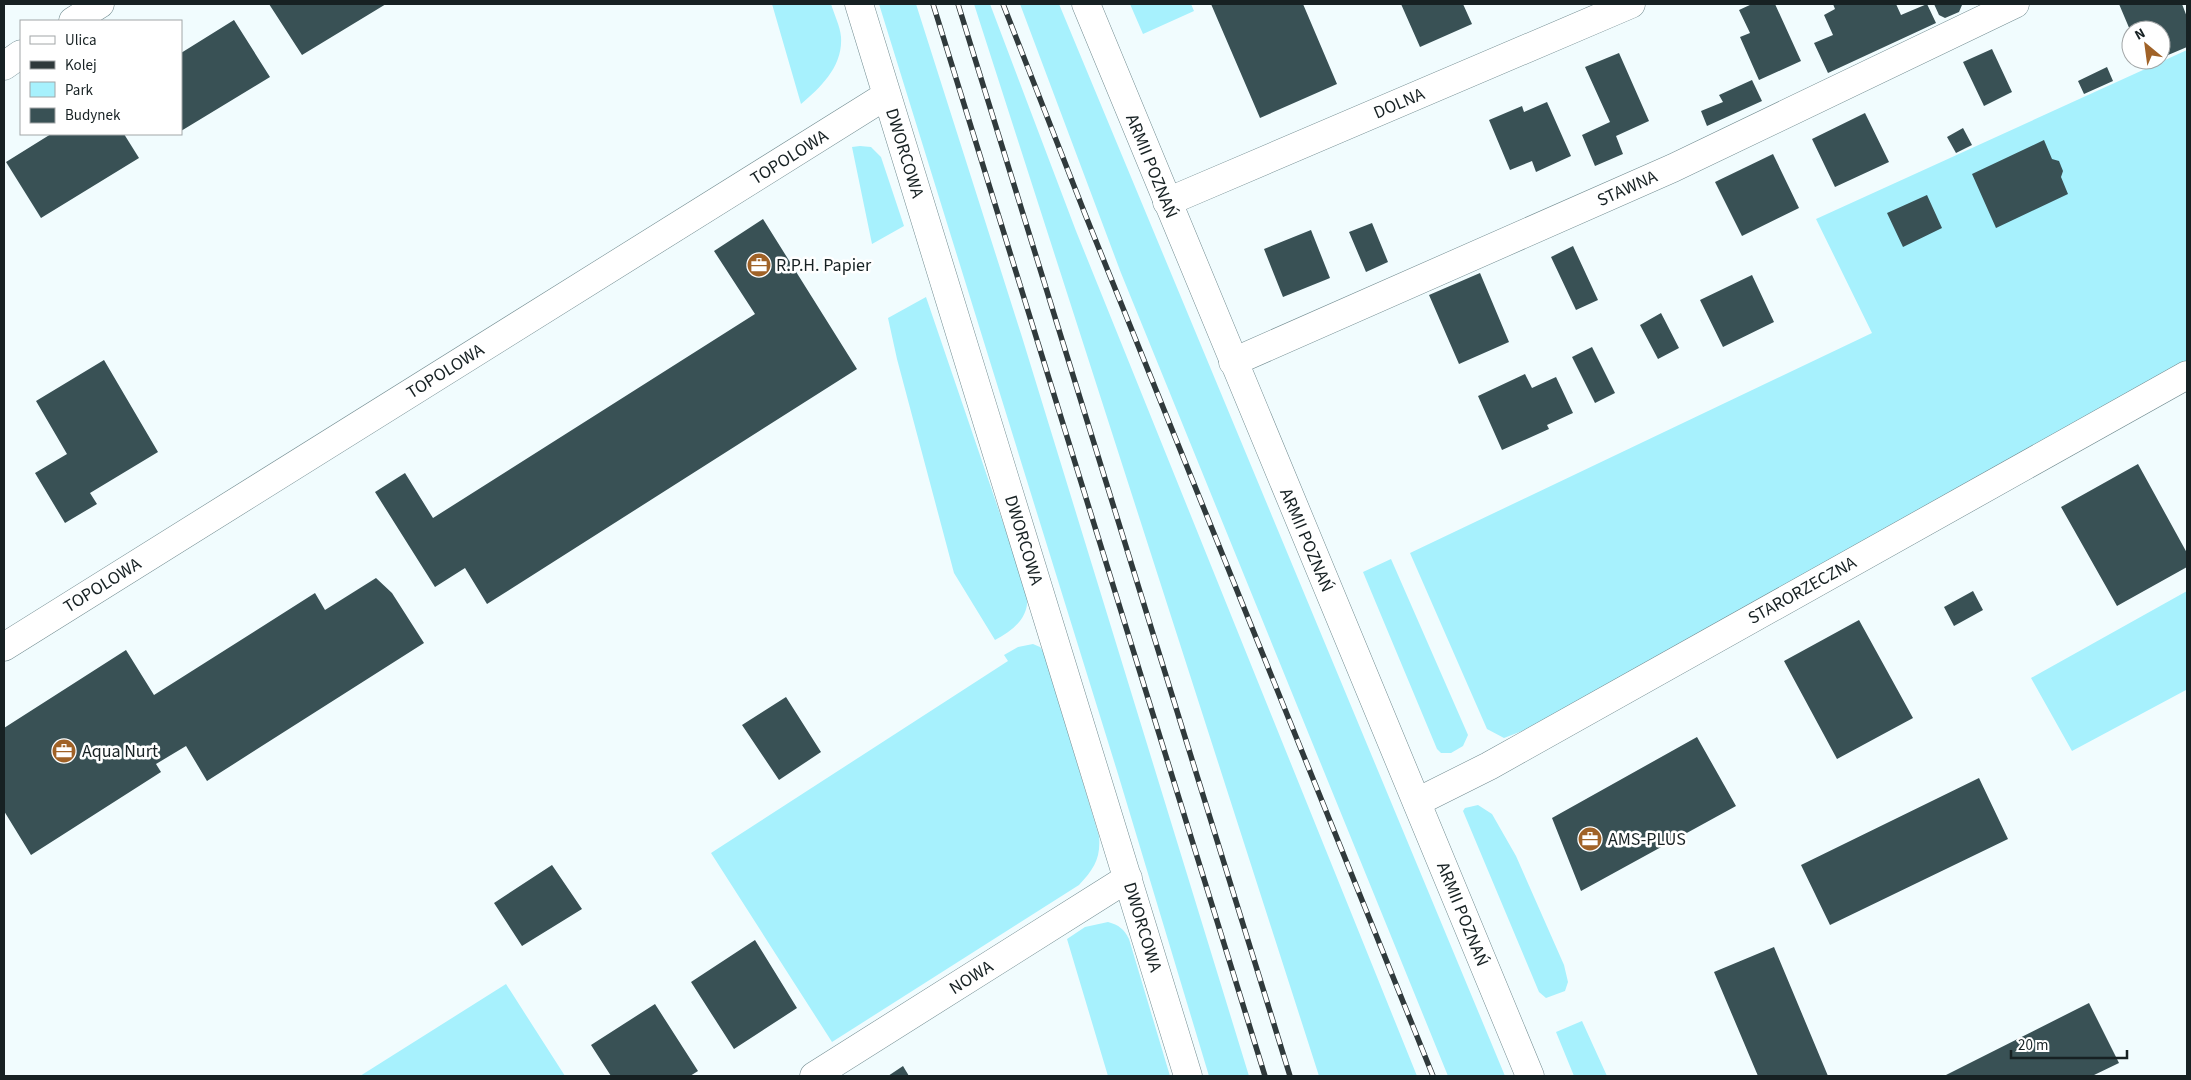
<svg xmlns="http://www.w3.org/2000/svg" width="2191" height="1080" font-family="'Source Sans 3',sans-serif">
<rect width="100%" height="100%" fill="#f1fcfe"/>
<!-- green -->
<path fill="#a7f1fd" d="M772,4H831C834,14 840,26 841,37C843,66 821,87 801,104Z
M879,4H916L1022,337L1249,1076H1209L1118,774Z
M974,4H990L1076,231L1417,1076H1319Z
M1020,4H1059L1505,1076H1448L1121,273Z
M1130,4H1191L1194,11L1143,34Z
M2187,50V361L1527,729L1504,738L1487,729L1410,553L1872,333L1816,219Z
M860,146L871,147L881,157L904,226L872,244L852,147Z
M926,297L1027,593C1030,617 1015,629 995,640L954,573L897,359L888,318Z
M1391,559L1468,735L1463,746L1451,753H1441L1437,749L1363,572Z
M2187,591V699L2186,690L2072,751L2031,678Z
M1033,644L1040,647L1044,653L1099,836C1101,858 1094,869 1079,885L832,1042L711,853L1008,661L1004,655L1018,647Z
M1478,805L1492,814L1516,856L1564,965L1568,982L1565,991L1546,998L1539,992L1463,811L1465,808Z
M1108,922C1119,925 1124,929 1129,939L1170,1076H1108L1067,939L1085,927Z
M506,984L565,1076H360Z
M1582,1021L1607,1076H1574L1556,1032Z"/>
<!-- building -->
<path fill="#395155" d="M269,4H386L302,55Z
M1211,4H1303L1337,84L1260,118Z
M1401,4H1463L1472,24L1420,47Z
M1752,4H1775L1801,61L1759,80L1740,37L1750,33L1739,10Z
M1833,4H1896L1901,15L1927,4L1936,23L1828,73L1814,43L1833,35L1824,15L1835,9Z
M1934,4H1962V5L1959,12L1945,18L1939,15Z
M2119,4H2182L2187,17V47L2161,58V30H2130Z
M234,20L270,77L181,131V53Z
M1992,49L2012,92L1984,106L1963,62Z
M1619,53L1649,121L1616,136L1623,154L1595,166L1582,135L1610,122L1585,67Z
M2107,67L2113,81L2084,94L2078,81Z
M1752,80L1762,101L1707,126L1701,111L1723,102L1719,95Z
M1547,102L1571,156L1536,172L1532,161L1510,170L1489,120L1522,106L1524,112Z
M1865,113L1889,162L1835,187L1812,139Z
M1963,128L1972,145L1956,153L1947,137Z
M51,134H124L139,158L41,218L6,162Z
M2044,140L2052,159L2059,161L2063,171L2061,177L2068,194L1996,228L1972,174Z
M1773,154L1799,208L1742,236L1715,182Z
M1927,195L1942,228L1903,247L1887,213Z
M763,219L857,369L487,604L465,568L435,587L375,492L405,473L433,518L755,314L714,251Z
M1372,223L1388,262L1366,272L1349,232Z
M1311,230L1330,278L1283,297L1264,249Z
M1573,246L1598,300L1576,310L1551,257Z
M1480,273L1509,342L1459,364L1429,295Z
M1752,275L1774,322L1723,347L1700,300Z
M1661,313L1679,348L1658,359L1640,325Z
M1592,347L1615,393L1595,403L1572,357Z
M104,360L158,452L90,493L97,504L65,523L35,473L67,454L36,401Z
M1525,374L1532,388L1556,377L1573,413L1547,425L1549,429L1502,450L1478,396Z
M2138,464L2187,553V567L2117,606L2061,507Z
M376,578L392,593L424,643L207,781L186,746L156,764L161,772L31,855L4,811V728L126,650L154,695L315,593L325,610Z
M1973,591L1983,610L1954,626L1944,607Z
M1859,620L1913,718L1837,759L1784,661Z
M786,697L821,752L779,780L742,725Z
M1697,737L1736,806L1581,891L1552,818Z
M1979,778L2008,839L1830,925L1801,865Z
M552,865L582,909L522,946L494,903Z
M755,940L797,1008L734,1049L691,982Z
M1774,947L1828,1076H1758L1714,972Z
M2089,1003L2119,1063L2092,1076H1944Z
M655,1004L698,1071L690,1076H611L591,1045Z
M903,1066L909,1076H888Z"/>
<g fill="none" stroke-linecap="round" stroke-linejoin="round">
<defs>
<path id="street" d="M859,4L1188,1076
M73,21L100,4
M4,66L21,54
M1167,202L1631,4
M1233,362L1673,168L2015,4
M4,647L887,95
M1417,802L1489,766L2187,375
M814,1076L1128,878"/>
<path id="secondary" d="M1086,4L1530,1076"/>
</defs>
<!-- street casing -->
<use href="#street" stroke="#728c91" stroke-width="29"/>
<!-- secondary casing -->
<use href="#secondary" stroke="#728c91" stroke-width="29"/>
<!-- street -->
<use href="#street" stroke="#fff" stroke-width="28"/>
<!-- secondary -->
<use href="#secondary" stroke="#fff" stroke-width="28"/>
<defs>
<path id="rail" d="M933,4L1265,1076
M958,4L1290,1076
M1003,4L1085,214L1433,1076"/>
</defs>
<!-- rail casing -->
<use href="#rail" stroke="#303a3c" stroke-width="5.5"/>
<!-- rail -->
<use href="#rail" stroke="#fff" stroke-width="4" stroke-dasharray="11" stroke-linecap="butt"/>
</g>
<!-- icons -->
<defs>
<symbol id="office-disc" viewBox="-11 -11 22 22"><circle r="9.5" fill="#a06227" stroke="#fff"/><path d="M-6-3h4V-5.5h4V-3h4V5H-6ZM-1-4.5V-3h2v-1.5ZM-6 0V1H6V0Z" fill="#fff"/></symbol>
</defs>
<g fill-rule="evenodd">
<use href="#office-disc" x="745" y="251" width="28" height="28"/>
<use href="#office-disc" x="50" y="737" width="28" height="28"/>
<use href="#office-disc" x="1576" y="825" width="28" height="28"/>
</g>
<g text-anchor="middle" stroke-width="5" stroke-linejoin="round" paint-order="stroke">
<!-- street labels -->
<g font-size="18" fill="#172123" stroke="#fff">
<text transform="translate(1399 103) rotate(-23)" y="6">DOLNA</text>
<text transform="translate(905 153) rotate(73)" y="6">DWORCOWA</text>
<text transform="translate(789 157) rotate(-32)" y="6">TOPOLOWA</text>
<text transform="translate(1152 166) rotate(68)" y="6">ARMII POZNAŃ</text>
<text transform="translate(1627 188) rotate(-24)" y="6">STAWNA</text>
<text transform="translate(445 371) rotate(-32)" y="6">TOPOLOWA</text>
<text transform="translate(1024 540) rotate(73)" y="6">DWORCOWA</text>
<text transform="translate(1307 540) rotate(67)" y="6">ARMII POZNAŃ</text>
<text transform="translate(102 585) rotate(-32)" y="6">TOPOLOWA</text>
<text transform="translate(1802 590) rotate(-29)" y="6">STARORZECZNA</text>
<text transform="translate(1463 914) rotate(68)" y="6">ARMII POZNAŃ</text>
<text transform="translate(1143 927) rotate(73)" y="6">DWORCOWA</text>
<text transform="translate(971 977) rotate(-32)" y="6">NOWA</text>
</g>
<!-- poi labels -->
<g font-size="18" fill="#172123" stroke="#fff" text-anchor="start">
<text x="776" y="271">R.P.H. Papier</text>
<text x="82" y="757">Aqua Nurt</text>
<text x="1608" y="845">AMS-PLUS</text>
</g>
</g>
<!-- border -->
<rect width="2191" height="1080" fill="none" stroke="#172123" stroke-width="10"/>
<!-- legend -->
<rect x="20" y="20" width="162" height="115" fill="#ffffff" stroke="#a2a6a7"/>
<rect x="30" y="36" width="25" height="8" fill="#ffffff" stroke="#a2a6a7"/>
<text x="65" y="45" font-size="15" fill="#172123">Ulica</text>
<rect x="30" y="61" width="25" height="8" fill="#303a3c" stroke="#a2a6a7"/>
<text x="65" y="70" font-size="15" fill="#172123">Kolej</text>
<rect x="30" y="82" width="25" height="15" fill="#a7f1fd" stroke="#a2a6a7"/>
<text x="65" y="95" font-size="15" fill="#172123">Park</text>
<rect x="30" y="108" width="25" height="15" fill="#395155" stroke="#a2a6a7"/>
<text x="65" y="120" font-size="15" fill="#172123">Budynek</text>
<!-- north arrow -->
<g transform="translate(2146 45) rotate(331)"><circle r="24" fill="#ffffff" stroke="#a2a6a7"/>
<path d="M0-4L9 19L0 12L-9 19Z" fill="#a06227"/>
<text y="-8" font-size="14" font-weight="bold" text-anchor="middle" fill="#172123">N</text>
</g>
<!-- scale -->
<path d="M2011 1050v8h116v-8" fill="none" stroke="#172123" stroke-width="2.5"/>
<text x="2018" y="1050" font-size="15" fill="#172123" stroke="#ffffff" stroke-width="4" paint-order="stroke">20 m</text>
</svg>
